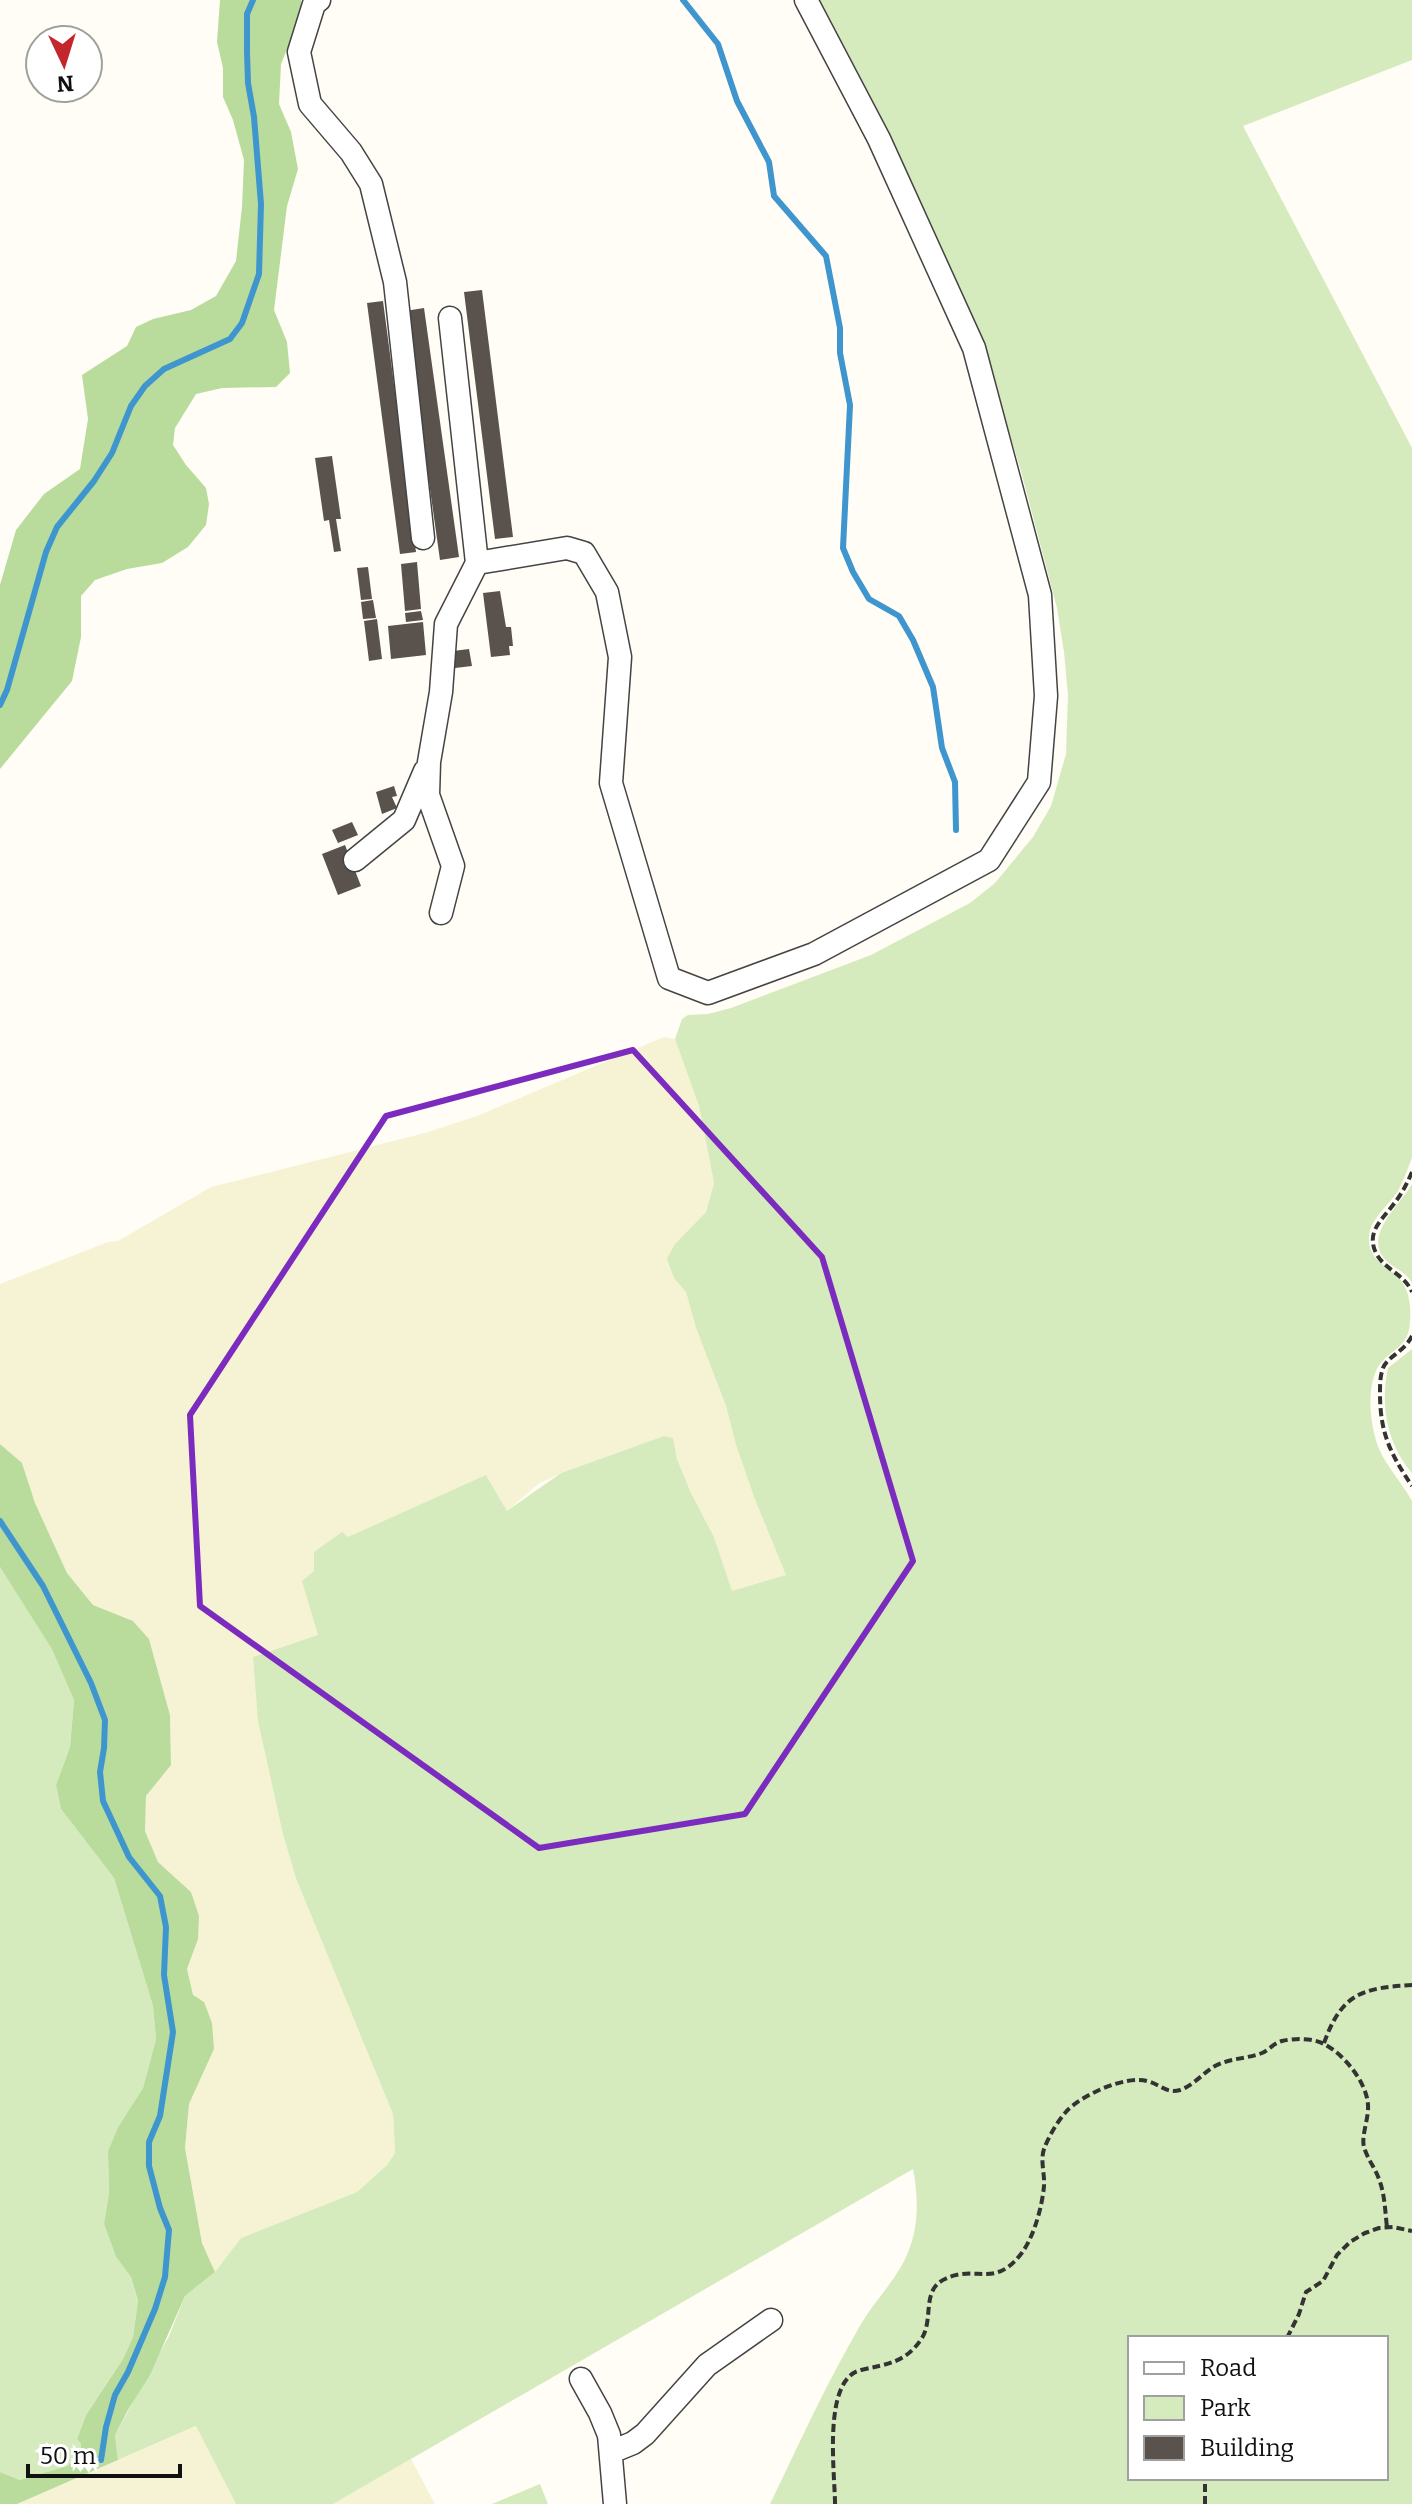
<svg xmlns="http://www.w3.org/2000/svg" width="1412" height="2504" font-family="Bitter,serif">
<rect width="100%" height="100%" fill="#fffdf5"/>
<!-- farmland -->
<path fill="#f6f3d4" d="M664,1037L675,1039L699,1106L714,1183L706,1212L675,1244L674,1278L686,1292L696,1328L726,1406L736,1445L754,1497L787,1575L732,1592L714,1537L691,1493L677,1459L673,1439L664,1436L561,1473L538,1484L507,1511L486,1475L314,1571L303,1581L318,1635L375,2070L393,2114L395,2153L387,2165L357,2192L241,2238L215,2272L202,2243L185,2148L189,2104L214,2049L193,1995L187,1969L198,1939L191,1892L158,1862L145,1831L146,1796L171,1765L170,1715L149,1639L133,1621L93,1605L67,1573L35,1503L22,1463L0,1444V1284L108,1242L118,1241L211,1187L425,1133L477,1116Z
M197,2426L236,2504H17Z
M411,2459L435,2504H333Z"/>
<!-- green -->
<path fill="#d5ebbd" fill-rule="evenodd" d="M813,0H1412V60L1243,126L1412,448V1157C1408,1168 1404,1180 1398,1191C1388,1206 1370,1219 1369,1237C1367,1263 1394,1267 1404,1285C1410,1296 1411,1309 1410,1321C1409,1347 1394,1347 1380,1364C1365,1384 1370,1427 1379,1449C1387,1467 1402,1483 1412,1501V2504H770C799,2444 827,2382 861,2324C876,2298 900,2277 910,2247C919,2222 918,2195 913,2169L333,2504H236L196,2426L118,2460L115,2435L169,2336L185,2296L215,2272L241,2238L357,2192L387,2165L395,2153L393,2114L296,1878L283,1834L258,1721L253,1657L318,1635L302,1581L314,1571V1552L342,1532L348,1537L486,1475L507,1511L561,1473L664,1436L673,1438L677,1459L691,1493L714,1537L732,1591L786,1575L754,1497L736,1445L726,1406L696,1328L686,1292L674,1278L667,1259L675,1244L706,1212L714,1183L699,1106L675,1039L682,1019L688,1015L708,1014L731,1008L871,955L970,903L995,883L1033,837L1051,806L1066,754L1068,695L1064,652L1057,608L1021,471L981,339L954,278ZM1130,2338H1386V2478H1130Z
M1412,1184V1283C1405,1270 1391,1268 1383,1257C1365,1233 1401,1204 1412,1184Z
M1412,1349V1473C1387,1444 1380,1405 1388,1368Z
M0,1567L53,1649L74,1700L70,1747L56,1785L61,1809L114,1878L153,2006L156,2039L143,2088L118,2127L108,2151L109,2193L104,2224L116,2257L131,2277L138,2302L133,2337L123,2359L86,2415L77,2439L81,2444V2455L67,2466L20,2480L0,2472Z
M540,2484L548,2504H492Z"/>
<!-- forest -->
<path fill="#b9dc9c" d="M220,0H301L302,12L281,64L279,104L291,132L298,169L287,206L274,310L287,342L290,373L276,387L222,388L196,394L175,428L173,445L186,465L206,488L209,504L206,525L188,547L162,563L127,569L95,580L81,596V637L72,681L0,769V585L16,530L44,494L80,469L88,419L82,375L127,346L136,327L153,319L191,310L216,296L236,261L242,207L244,160L233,120L223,97V68L217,42Z
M0,1444L22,1463L35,1503L67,1573L93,1605L133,1621L149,1639L170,1715L171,1765L146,1796L145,1831L158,1862L191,1892L199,1916L198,1939L187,1969L193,1995L204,2002L212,2023L214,2049L189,2104L185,2148L202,2243L215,2272L185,2296L150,2375L128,2410L115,2435L118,2460L17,2504H0V2472L20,2480L67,2466L81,2455V2444L77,2439L86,2415L123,2359L133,2337L138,2301L131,2277L116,2257L104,2224L109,2193L108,2151L118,2127L143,2088L156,2039L153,2006L114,1878L61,1809L56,1785L70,1747L74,1700L52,1649L0,1567Z"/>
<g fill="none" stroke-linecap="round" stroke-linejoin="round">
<!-- stream -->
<path stroke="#3f96cf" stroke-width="6" d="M683,0L718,44L737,101L769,162L774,196L826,256L840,328V353L850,405L843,548L853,572L869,599L899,616L913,640L933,687L942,748L955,782L956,830
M0,705L7,690L46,552L57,527L94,481L112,453L131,406L145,386L164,369L230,339L242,323L259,274L261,204L254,117L248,83L247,52V14L253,0
M0,1521L43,1586L91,1683L105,1720L104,1748L100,1772L103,1801L129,1857L160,1896L166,1927L164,1975L173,2032L160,2116L149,2142V2166L160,2208L169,2230L165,2277L155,2309L128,2372L115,2395L106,2427L101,2460"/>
</g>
<!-- building -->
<path fill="#5a524d" d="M482,290L513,537L495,539L464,292Z
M383,301L416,552L400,554L367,303Z
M424,308L459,557L440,560L405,311Z
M332,456L341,519H336L341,551L334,552L329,520L324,521L315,458Z
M417,562L421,609L405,611L401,564Z
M368,567L372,599L361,600L357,568Z
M500,591L506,627H511L513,646H509L510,655L491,657L483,593Z
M373,600L376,618L363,619L361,602Z
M421,611L423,620L406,622L405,613Z
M377,619L382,659L369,661L364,621Z
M423,622L426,655L391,659L388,626Z
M469,649L472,666L455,668L453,651Z
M394,786L397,796L392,797L397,808L382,814L376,792Z
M352,822L358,835L338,843L332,830Z
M345,845L361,886L338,895L322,854Z"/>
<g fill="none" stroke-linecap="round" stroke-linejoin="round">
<defs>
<path id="minor" d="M319,0L314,4L299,52L310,104L351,152L371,184L395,282L423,538
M450,318L477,563
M355,860L404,820L425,771
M441,913L453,866L428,795L429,762L441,692L446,624L477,563L567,548L584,553L607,592L620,657L611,783L669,978L708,993L814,954L989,860L1039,782L1046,696L1040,595L974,348L879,139L806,0
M581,2379L600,2413L609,2435L615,2504
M611,2452L633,2443L645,2434L707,2365L771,2320"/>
</defs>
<!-- minor casing -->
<use href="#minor" stroke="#444" stroke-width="25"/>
<!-- path -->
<path stroke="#333" stroke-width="4" stroke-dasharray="8 4" stroke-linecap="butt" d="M1412,1172C1407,1184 1401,1195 1393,1205C1381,1221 1365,1233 1377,1255C1386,1270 1405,1275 1412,1292
M1412,1336C1404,1352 1388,1356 1383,1368C1380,1376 1380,1385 1380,1393C1380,1433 1390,1453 1412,1486
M1324,2043C1342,1993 1362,1988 1412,1985
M1287,2338L1299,2314L1306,2292L1323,2281L1337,2255L1350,2242L1365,2233L1379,2228L1393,2227L1412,2231
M835,2504C835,2473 822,2379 861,2370C887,2364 906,2363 922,2338C934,2318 921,2290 945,2279C976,2264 994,2289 1021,2254C1034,2237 1042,2207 1044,2186C1045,2174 1040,2161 1044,2149C1048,2138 1057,2122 1065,2113C1079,2096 1125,2075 1147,2081C1160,2084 1166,2094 1180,2090C1194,2085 1203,2073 1215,2066C1230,2058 1246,2059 1262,2053C1269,2050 1274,2043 1282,2041C1294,2038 1313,2038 1324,2044C1344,2054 1367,2083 1368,2105C1369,2118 1361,2136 1364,2147C1367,2158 1375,2168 1379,2179C1385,2195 1385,2211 1387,2227
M1205,2504V2484L1208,2478"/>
<!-- minor -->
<use href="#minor" stroke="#fff" stroke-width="22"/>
</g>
<!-- marked area -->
<path fill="none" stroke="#7b2cbf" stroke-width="6" stroke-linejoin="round" d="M633,1050L822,1257L913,1561L745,1814L539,1848L200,1606L190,1415L386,1116Z"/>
<!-- legend -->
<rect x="1128" y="2336" width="260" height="144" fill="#ffffff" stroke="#a0a0a0" stroke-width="2"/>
<rect x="1144" y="2362" width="40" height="12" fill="#ffffff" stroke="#a0a0a0" stroke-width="2"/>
<text x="1200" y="2376" font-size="24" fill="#111111">Road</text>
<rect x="1144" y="2396" width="40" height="24" fill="#d5ebbd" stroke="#a0a0a0" stroke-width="2"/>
<text x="1200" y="2416" font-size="24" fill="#111111">Park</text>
<rect x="1144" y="2436" width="40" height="24" fill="#5a524d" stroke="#a0a0a0" stroke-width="2"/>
<text x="1200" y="2456" font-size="24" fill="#111111">Building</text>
<!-- north arrow -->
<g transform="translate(64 64) rotate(176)"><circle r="38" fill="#ffffff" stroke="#a0a0a0" stroke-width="2"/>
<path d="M0-6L14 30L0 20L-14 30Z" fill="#c4262e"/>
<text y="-12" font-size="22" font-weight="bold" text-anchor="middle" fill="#111111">N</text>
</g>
<!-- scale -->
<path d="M28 2464v12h152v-12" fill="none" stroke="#111111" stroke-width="4"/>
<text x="40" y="2464" font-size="24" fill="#111111" stroke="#ffffff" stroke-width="6" paint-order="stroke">50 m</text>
</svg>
